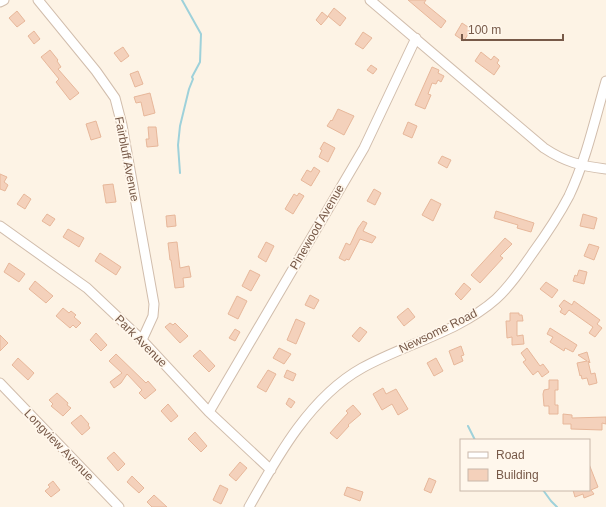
<svg xmlns="http://www.w3.org/2000/svg" width="606" height="507" font-family="Helvetica,sans-serif">
<rect width="100%" height="100%" fill="#fdf3e5"/>
<g fill="none" stroke-linecap="round" stroke-linejoin="round">
<!-- stream -->
<path stroke="#9ed1da" stroke-width="2" d="M180,173L178,145L180,126L189,89L193,79L192,77L200,62L201,34L182,0
M468,426L475,440
M543,490L551,501L557,507"/>
</g>
<!-- building -->
<path fill="#f4d1bb" stroke="#e7b79a" d="M408,0H426L424,3L446,21L441,28Z
M334,8L346,18L340,26L328,16Z
M17,11L25,21L17,27L9,18Z
M322,12L328,17L321,25L316,20Z
M462,23L471,29L464,41L455,35Z
M34,31L40,39L34,44L28,36Z
M363,32L372,38L363,49L355,44Z
M123,47L129,56L121,62L114,53Z
M50,50L58,60L57,61L61,67L58,69L79,93L70,100L56,82L59,79L41,57Z
M481,52L491,60L494,56L499,60L497,63L500,66L494,75L475,61Z
M371,65L377,69L373,74L367,70Z
M432,67L439,70L438,73L444,76L441,82L438,80L436,84L432,83L428,94L431,95L425,109L415,105Z
M138,71L143,84L135,87L130,74Z
M150,93L155,113L144,116L141,102L136,103L134,97Z
M338,109L354,116L344,135L327,126L331,120L332,121Z
M96,121L101,137L91,140L86,124Z
M408,122L417,126L412,138L403,134Z
M148,127H156L158,146L147,147L146,139H149Z
M324,142L335,148L328,162L319,157L322,150L320,149Z
M442,156L451,160L447,168L438,163Z
M314,167L320,171L311,186L301,180L307,170L311,172Z
M0,174L7,177L4,182L8,185L5,191L0,189Z
M113,184L116,202L106,203L103,185Z
M374,189L381,193L375,205L367,201Z
M299,193L304,196L293,214L285,209L294,194L297,196Z
M24,194L31,199L25,209L17,204Z
M431,199L441,204L433,221L422,215Z
M496,211L534,223L531,232L517,228L518,225L494,218Z
M47,214L55,219L50,226L42,221Z
M583,214L597,218L594,229L580,226Z
M175,215L176,226L167,227L166,216Z
M363,221L367,223L363,231L376,237L372,243L360,239L349,260L346,259L345,261L339,258L346,243L350,245L358,228Z
M68,229L84,238L79,247L63,237Z
M505,238L512,244L500,256L503,258L480,283L471,275Z
M177,242L180,268L189,266L191,277L183,278L184,287L175,288L171,260H170L168,243Z
M266,242L274,246L266,262L258,257Z
M589,244L599,247L594,260L584,256Z
M100,253L121,267L116,275L95,261Z
M9,263L25,274L19,282L4,272Z
M250,270L260,275L251,291L242,286Z
M579,270L587,272L584,284L573,281L575,275L577,276Z
M35,281L53,296L46,303L29,289Z
M546,282L558,290L552,298L540,289Z
M464,283L471,289L461,300L455,294Z
M310,295L319,300L314,309L305,305Z
M237,296L247,301L238,319L228,314Z
M564,300L572,305L574,301L600,320L597,324L602,328L595,337L589,333L593,327L569,310L565,315L560,312L562,309L559,306Z
M63,308L69,313L71,311L76,315L74,317L81,323L76,328L73,325L70,328L56,316Z
M408,308L415,317L404,326L397,317Z
M510,313H519V315H522L523,321H517V336L523,335L524,344L512,345V337L507,338L506,321H510Z
M296,319L305,323L296,344L287,340Z
M170,323L173,325L175,323L188,336L180,343L165,327Z
M360,327L367,332L359,342L352,336Z
M550,328L577,345L573,352L565,348L564,351L550,342L553,337L547,334Z
M235,329L240,332L235,341L229,338Z
M96,333L107,345L101,351L90,340Z
M0,335L8,343L0,351Z
M461,346L464,355L461,356L463,361L454,365L449,351Z
M279,348L291,354L284,364L273,358Z
M527,348L540,366L543,364L549,372L542,377L538,371L533,375L523,362L526,360L521,353Z
M200,350L215,366L209,372L193,356Z
M587,352L590,363L588,361L591,374L595,373L597,383L589,385L587,378L582,379L581,375L580,376L577,363L587,361L578,355Z
M116,354L146,383L148,381L156,390L145,399L139,393L142,390L127,374L121,383L114,388L110,382L122,373L109,361Z
M18,358L34,373L28,380L12,365Z
M436,358L443,371L434,376L427,363Z
M268,370L276,374L266,392L257,387Z
M287,370L296,374L293,381L284,377Z
M549,380H558V390H555V405H558V414H549V406H544L543,394L544,390L549,389Z
M383,388L386,394L396,389L408,409L398,415L392,404L382,410L373,394Z
M57,393L68,403L67,405L71,408L63,416L51,406L53,404L49,400Z
M289,398L295,402L291,408L286,404Z
M168,404L178,416L171,422L161,411Z
M353,405L361,414L348,425L349,426L337,439L330,433L348,413L346,411Z
M563,414L572,415V418L606,417V424L602,423V430L571,429V424H563Z
M81,415L89,424L88,425L90,428L82,435L71,423Z
M195,432L207,446L201,452L188,439Z
M114,452L125,464L118,471L107,458Z
M240,462L247,468L236,481L229,475Z
M589,464L598,487L591,490L594,494L584,498L583,494L575,497L573,490H589Z
M132,476L144,488L139,493L127,482Z
M429,478L436,481L431,493L424,490Z
M53,481L60,490L51,497L45,491L50,487L48,485Z
M220,485L228,489L221,504L213,500Z
M347,487L363,492L360,501L344,495Z
M154,495L167,507H152L147,502Z"/>
<g fill="none" stroke-linecap="round" stroke-linejoin="round">
<defs>
<path id="minor" d="M38,0L96,71L115,98L122,125L154,304L153,316L142,340
M370,0L544,148C565,162 581,166 606,169
M0,2L4,0
M0,226L87,288L142,340L209,412L271,470
M0,383L119,507
M209,412L364,148L416,38
M249,507C277,457 310,397 362,368C405,344 459,332 496,299C510,286 521,270 532,254C545,236 558,217 569,196C586,160 595,119 606,81"/>
</defs>
<!-- minor casing -->
<use href="#minor" stroke="#d1bdac" stroke-width="11"/>
<!-- minor -->
<use href="#minor" stroke="#fff" stroke-width="9"/>
</g>
<g text-anchor="middle" stroke-width="3.5" stroke-linejoin="round" paint-order="stroke">
<!-- street labels -->
<g font-size="12" fill="#775948" stroke="#fff7ec">
<text transform="translate(127 159) rotate(79)" y="4">Fairbluff Avenue</text>
<text transform="translate(317 227) rotate(-60)" y="4">Pinewood Avenue</text>
<text transform="translate(438 331) rotate(-26)" y="4">Newsome Road</text>
<text transform="translate(141 341) rotate(45)" y="4">Park Avenue</text>
<text transform="translate(59 445) rotate(46)" y="4">Longview Avenue</text>
</g>
</g>
<!-- legend -->
<rect x="460" y="439" width="130" height="52" fill="#fff7ec" stroke="#c9b8aa"/>
<rect x="468" y="452" width="20" height="6" fill="#ffffff" stroke="#c9b8aa"/>
<text x="496" y="459" font-size="12" fill="#775948">Road</text>
<rect x="468" y="469" width="20" height="12" fill="#f4d1bb" stroke="#c9b8aa"/>
<text x="496" y="479" font-size="12" fill="#775948">Building</text>
<!-- scale -->
<path d="M462 34v6h101v-6" fill="none" stroke="#775948" stroke-width="2"/>
<text x="468" y="34" font-size="12" fill="#775948" stroke="#fff7ec" stroke-width="3" paint-order="stroke">100 m</text>
</svg>
